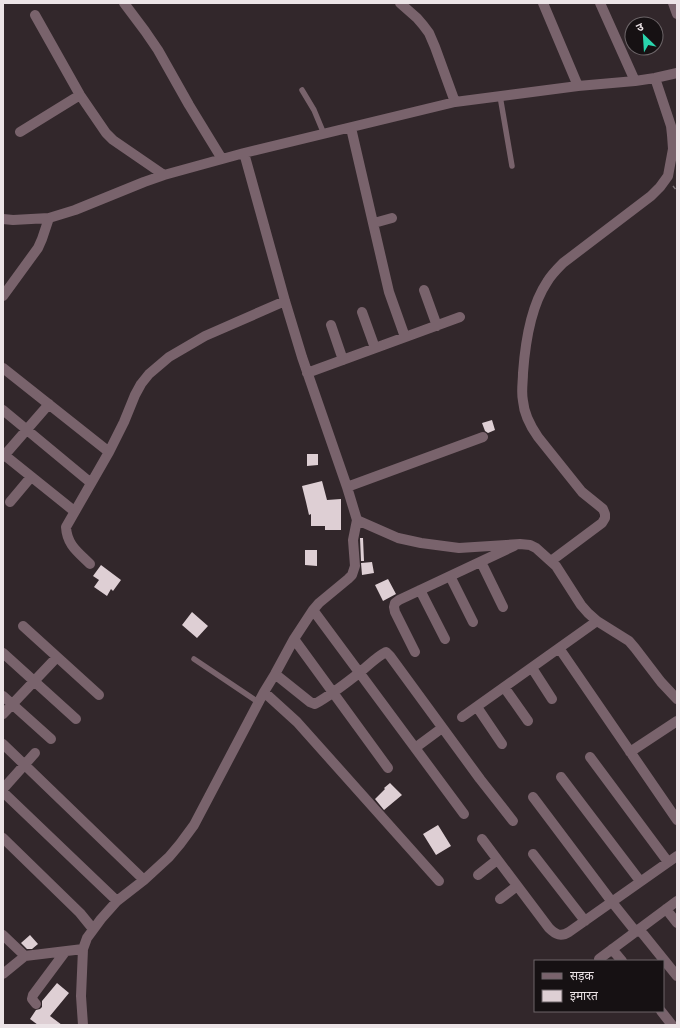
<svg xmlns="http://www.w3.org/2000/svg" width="680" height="1028" font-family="'IBM Plex Sans','Noto Sans Devanagari',sans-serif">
<rect width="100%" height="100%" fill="#32272b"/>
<!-- building -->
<path fill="#decfd4" d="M492,420L495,430L488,433L485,431L482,423Z
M307,454H318V465L307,466Z
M322,481L327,500L341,499V530H325V526H311V514L309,515L306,502L302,486Z
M360,538H363L364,561H361Z
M305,550H317V566L305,565Z
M372,562L374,573L362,575L361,563Z
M101,565L121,580L113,591L111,589L107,596L94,587L99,580L93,576Z
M388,579L396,594L383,601L375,585Z
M192,612L208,626L197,638L182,625Z
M390,783L402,795L384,810L375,799L385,789L384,788Z
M438,825L451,846L436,855L423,834Z
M30,935L38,944L32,949H27L21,943Z
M57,983L69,993L50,1016L62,1025H38L30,1019L36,1010L40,1009L42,1007V1001Z"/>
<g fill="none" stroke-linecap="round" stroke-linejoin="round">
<!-- path -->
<path stroke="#796f73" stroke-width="1.5" stroke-dasharray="4 2" stroke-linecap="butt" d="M673,186L677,191"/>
<!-- service -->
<path stroke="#79636c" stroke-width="5.5" d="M302,90L314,110L324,134
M500,96L512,166
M194,659L258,702"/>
<!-- minor -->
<path stroke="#79636c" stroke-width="10" d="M124,3L145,31L158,50L189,105L222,159
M400,3L417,18L423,25L429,33L435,47L455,102
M543,3L578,86
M600,3L635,81
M673,3L677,14
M35,15L80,95L106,133L113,140L164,175
M351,128L389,292L405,337
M20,132L80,95
M3,219L13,220L49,218L75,210L144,182L164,175L244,153L455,102L578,86L635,81L655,78L677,73
M374,223L392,218
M424,290L437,326
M3,296L38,248L42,239L49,218
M362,312L375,348
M331,325L343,360
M3,368L109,452
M307,373L460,317
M3,410L91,483
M3,454L74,511
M3,457L49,404
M347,487L483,437
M10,502L31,477
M357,520L398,538L421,543L459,548L520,544L530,545L536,548L556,566L581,605L588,613L597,621L629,641L635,648L661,682L677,699
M551,561L602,523L605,518V514L603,509L582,492L538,437C531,427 524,413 523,401C521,392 523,382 523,373C525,345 531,306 547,282C551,275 557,269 563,263L651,196L660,187L668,176L673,149L672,135L671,126L655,78
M481,562L503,607
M90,564C78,552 67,545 66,527L109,452L124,422L135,395L141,384L149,374L169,357L205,336L285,301
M450,576L473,622
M420,590L445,639
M313,610L464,814
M23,626L99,695
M294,639L388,768
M559,648L677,820
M415,652L395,612L394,607L395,603L399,600L514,546
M3,653L76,719
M532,668L552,699
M275,674L310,702L315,704C331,695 345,684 359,673C368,666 376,657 386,652L390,656L480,779L513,821
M504,687L528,721
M264,692L297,722L439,881
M3,696L51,739
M477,707L502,744
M3,714L57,657
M462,717L597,621
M3,744L144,880
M415,748L442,728
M630,752L677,721
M590,757L668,862
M561,777L640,881
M3,789L35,753
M3,792L117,901
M533,797L612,902L636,932
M3,838L80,913L93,929
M482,839L549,928C556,935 561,937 569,932L677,856
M533,854L585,921
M478,875L497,860
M500,899L517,886
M666,909L677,923
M639,929L677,976
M3,935L25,956
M612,949L622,961
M599,959L677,901
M3,974L25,956L83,949
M36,1004L32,999L33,995L65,952
M661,1011L672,1025
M83,1025L81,996L83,949L87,938L101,919L117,901L144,880L169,857L180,844L194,825L264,692L275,674L294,639L313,610L319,603L348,579L352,575L355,566L353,540L357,520L347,487L302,357L285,301L244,153"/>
</g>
<!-- border -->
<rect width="680" height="1028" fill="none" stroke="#ece4e7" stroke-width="8"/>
<!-- legend -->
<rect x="534" y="960" width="130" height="52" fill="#161113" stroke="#6c6568"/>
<rect x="542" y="973" width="20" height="6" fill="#79636c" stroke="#6c6568"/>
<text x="570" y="980" font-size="12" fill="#ece4e7">सड़क</text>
<rect x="542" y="990" width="20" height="12" fill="#decfd4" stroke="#6c6568"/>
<text x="570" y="1000" font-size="12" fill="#ece4e7">इमारत</text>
<!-- north arrow -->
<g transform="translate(644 36) rotate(335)"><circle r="19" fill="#161113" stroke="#6c6568"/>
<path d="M0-3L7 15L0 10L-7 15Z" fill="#29d5ad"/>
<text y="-6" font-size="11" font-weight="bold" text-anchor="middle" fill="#ece4e7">उ</text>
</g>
</svg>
